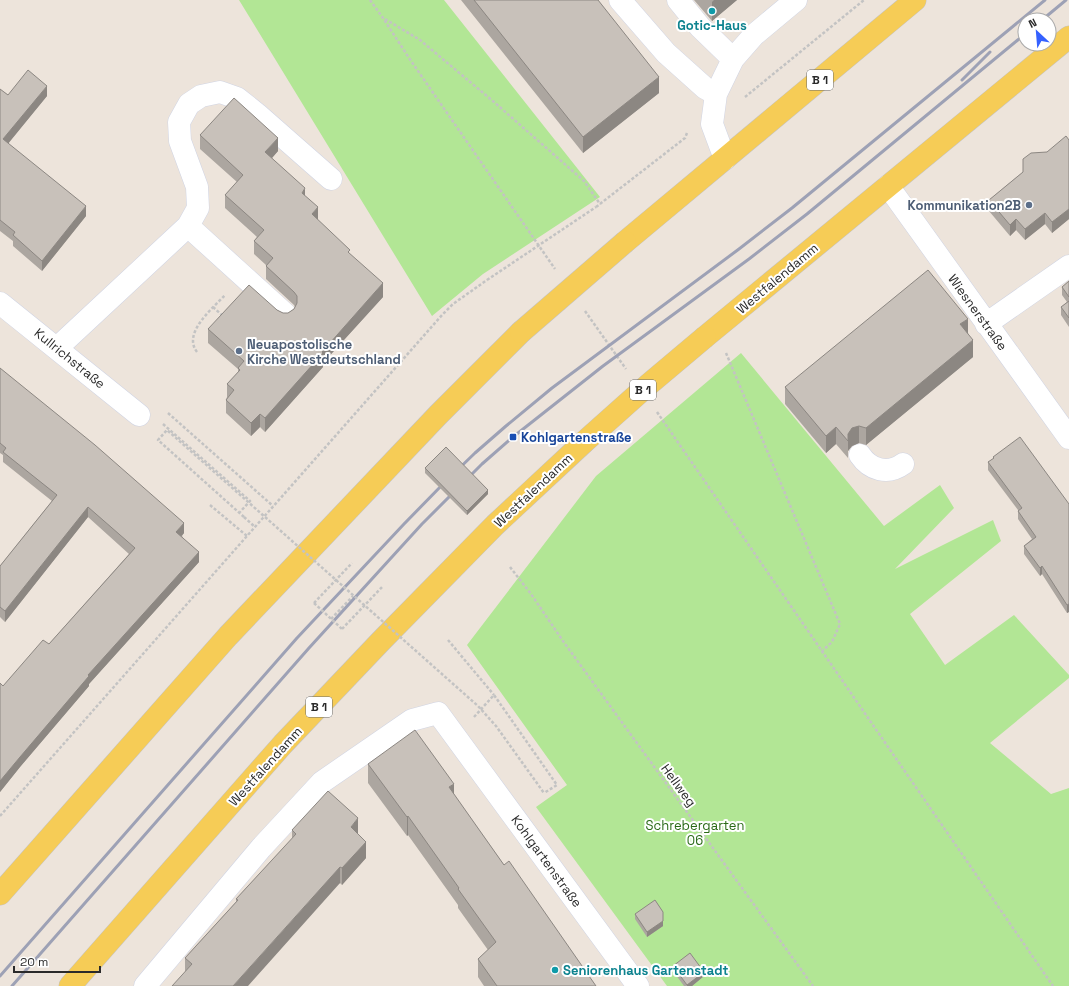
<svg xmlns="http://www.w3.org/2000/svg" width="1069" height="986" font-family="'Space Grotesk',sans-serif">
<rect width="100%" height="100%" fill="#ede4db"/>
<!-- green -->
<path fill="#b2e695" d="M239,0H444L600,197L483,274L432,316Z
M741,353L884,526L940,485L954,508L895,569L993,520L1001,541L910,614L945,665L1014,615L1069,675V678L990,743L1051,794L1069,788V986H667L536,807L567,785L467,645L596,476Z"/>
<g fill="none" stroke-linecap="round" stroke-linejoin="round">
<defs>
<path id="minor" d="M620,0L666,53L705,88L716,94
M678,0L700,27L733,59
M725,159L712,124L716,94L733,59L754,35L796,0
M888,186L1069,438
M188,226L285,314
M0,303L139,415
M986,324L1069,266
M57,348L188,226L198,208L197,187L180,141L179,122L189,104L201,96L220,92L237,98L257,114L331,179
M860,455C870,470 888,475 903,464
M145,986L261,848L322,782L412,720L438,713L638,986"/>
<path id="major" d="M625,242L915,0
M705,337L1069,37
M0,894L228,636L438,415L521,332
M70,986L283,744L381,641L495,525L583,443"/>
</defs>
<!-- minor casing -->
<use href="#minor" stroke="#d0d4e3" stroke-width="23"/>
<!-- major casing -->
<use href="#major" stroke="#c3c3c3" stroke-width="23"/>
<!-- path -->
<path stroke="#c3c3c3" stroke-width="2.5" stroke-dasharray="3 2" stroke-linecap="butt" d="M370,0L383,18L409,58L555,269
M385,19L420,40L494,102L584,181L600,204
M745,97L864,0
M596,207L685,138L687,133
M213,307L223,316
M585,311L626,369
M197,352C182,333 213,308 225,295
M726,353L840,624L832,642L822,651
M657,412L1053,986
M168,413L273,506
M163,424L250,501L240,512
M210,505L247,536
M244,517L255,527
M510,567L531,594L563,641L813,986
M314,603L352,563
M331,619L353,596
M342,629L383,586
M448,640L494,695
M474,717L494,695L557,785L544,793
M0,816L442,315L453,304L487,280"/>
<!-- minor -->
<use href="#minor" stroke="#fff" stroke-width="22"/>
<!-- major -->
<use href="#major" stroke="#f6cc56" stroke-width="22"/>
<!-- rail -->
<path stroke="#9da1b5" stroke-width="3" d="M1042,20L1066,0
M962,80L990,52
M0,976L297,638L404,524L445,482L475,453L506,426L552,388L739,249L792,208L1045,0
M12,986L309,648L422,524L482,464L513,437L603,366L749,259L807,214L1025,34"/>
<defs>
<path id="major-bridge" d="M521,332L625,242
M583,443L648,385L705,337"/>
</defs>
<!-- major-bridge casing -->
<use href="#major-bridge" stroke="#c3c3c3" stroke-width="23" stroke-linecap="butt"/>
<!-- path-bridge -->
<path stroke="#c3c3c3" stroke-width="2.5" stroke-dasharray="3 2" stroke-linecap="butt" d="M487,280L596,207
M244,517L158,440L167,430L478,706L496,726L544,793
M314,603L342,629"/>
<!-- major-bridge -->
<use href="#major-bridge" stroke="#f6cc56" stroke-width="22"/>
</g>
<!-- wall -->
<path fill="#aca6a0" d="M461,0H598L659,93L583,153Z
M694,0H737L712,21Z
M0,89L8,95L47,96L8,143L86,216L42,271L13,246V241L0,231Z
M200,135L278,151L272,158L305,196L318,220L350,254L383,297L323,363V367L265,432L260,427L251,436L226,413V400L227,397V384L238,373V369L208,343V329L277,310L283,313H288L294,309L295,307L294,305L266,279V265L254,254V241L257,237L225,208V195L237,182L200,149Z
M1069,140V219L1052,233L1045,224L1025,240L1016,230L1010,236L989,211V200L1023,172L1047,152Z
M1069,281V327L1061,315V307L1067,302L1062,295V287Z
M968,333L973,357L866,445L859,443L852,446L848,451V458L836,444L826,453L785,404V387Z
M0,368L184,533L182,536L199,562L89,684V686L20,767L0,792V683L3,686L49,644L129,554L88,517L5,622L0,617V566L52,501L3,462V455L0,453Z
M993,457L1069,504V612L1067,613L1042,574L1040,576L1024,554V546L1032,539L1018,519V510L988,470V462L993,459Z
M425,468L488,494L467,515L425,473Z
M368,764L454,795L504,865L596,986H484L478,977V959L488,950L458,908V905L408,835L407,836L368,783Z
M292,830L358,834L366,858L342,885L340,883L185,972V958L236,902V899L292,839Z
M635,914L663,926L647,937L635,919Z
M673,966L704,976L692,986H684L673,971Z"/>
<!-- shaded-wall -->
<path fill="#8c8782" d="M714,0H737L712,21V2Z
M659,77V93L583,153V137Z
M47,86V96L3,150V139Z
M278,138V151L265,166V152Z
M305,188V202L302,193Z
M86,206V216L42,271V261Z
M318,207V221L312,214Z
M1069,209V219L1052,233V222Z
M1045,213V224L1025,240V229Z
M1016,219V230L1010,236V225Z
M383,283V297L323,363V367L265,432V418L322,352Z
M968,319V336L960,324Z
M973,340V357L866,445V428Z
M260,414V427L251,436V423Z
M859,426V443L852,446L848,451V458V434L852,428Z
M836,427V444L826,453V436Z
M488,490V494L467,515V511Z
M88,507V517L5,622V611Z
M184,523V533L176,542V532Z
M199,552V562L89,684V686L20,767L0,792V781L20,757L88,675Z
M1042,566V574L1040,576V568Z
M1069,604V612L1067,613V605Z
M454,784V803L449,787Z
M408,816V835L407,836V817Z
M358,818V835L351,827Z
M366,842V858L342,885V868Z
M340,867V883L248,986H233Z
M663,921V926L647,937V932Z
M704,972V976L692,986H687V985Z"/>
<!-- building -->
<path fill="#c8c1ba" stroke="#8c8782" d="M474,0H598L659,77L583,137Z
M28,70L47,86L3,139L86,206L42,261L13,235L15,232L0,220V89L8,95Z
M234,98L278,138L265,152L305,188L302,193L318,207L312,214L350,250L348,252L383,283L322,352L323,353L265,418L260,414L251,423L226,400L234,390L227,384L240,370L238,368L244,361L208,329L249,285L277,310L283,313H288L294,309L297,303V296L294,292L266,266L273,258L254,241L264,230L225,195L243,175L200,135Z
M1066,136L1069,140V209L1052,222L1045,213L1025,229L1016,219L1010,225L989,200L1023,172V159L1031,153L1047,152Z
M928,270L968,319L960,324L973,340L866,428L859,426L852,428L848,434V441L836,427L826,436L785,387Z
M1069,281V297L1062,287Z
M1069,301V318L1061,307Z
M0,368L95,445L184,523L176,532L199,552L88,675L89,676L20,757L0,781V683L3,686L43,640L49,644L135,548L88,507L5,611L0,607V566L57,495L3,452L6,448L0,443Z
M1020,437L1069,504V604L1067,605L1042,566L1040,568L1024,546L1036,537L1018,511L1022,508L988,462L994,458L993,457Z
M446,447L488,490L467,511L425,468Z
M415,730L454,784L449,787L504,865L509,861L596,986H497L478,959L496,942L458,889L459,888L408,816L407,817L368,764Z
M328,791L358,818L351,827L366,842L342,868L340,867L233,986H172L192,964L185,958L238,900L236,899L296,834L292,830Z
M655,900L663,912V921L647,932L635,914Z
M690,953L704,972L687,985L673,966Z"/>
<!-- markers -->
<g fill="#0f9aa8" stroke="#fff" stroke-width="1.5">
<circle cx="712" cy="11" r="4"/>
<circle cx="555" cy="970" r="4"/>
</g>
<g fill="#5c6f8a" stroke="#fff" stroke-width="1.5">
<circle cx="1029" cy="205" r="4"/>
<circle cx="239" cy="351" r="4"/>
</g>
<rect fill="#1a4fb4" stroke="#fff" stroke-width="1.5" x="509" y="433" width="8" height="8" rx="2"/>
<g text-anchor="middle" stroke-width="4" stroke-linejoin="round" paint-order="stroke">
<!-- shield labels -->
<g fill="#fff" stroke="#6a6a6a" stroke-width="1">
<rect x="807" y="70" width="26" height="20" rx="3"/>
<rect x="630" y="380" width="26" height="20" rx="3"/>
<rect x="306" y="697" width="26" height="20" rx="3"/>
</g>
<g font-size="12" font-weight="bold" fill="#2a2a2a">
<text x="820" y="84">B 1</text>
<text x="643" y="394">B 1</text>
<text x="319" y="711">B 1</text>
</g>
<!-- culture labels -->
<g font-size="13" font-weight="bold" fill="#0d838f" stroke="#fff">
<text x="712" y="30">Gotic-Haus</text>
<text x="563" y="975" text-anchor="start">Seniorenhaus Gartenstadt</text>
</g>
<!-- service labels -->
<g font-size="13" font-weight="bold" fill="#4e5e75" stroke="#fff" text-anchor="end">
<text x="1021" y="210">Kommunikation2B</text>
<text x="247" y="349" text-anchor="start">Neuapostolische<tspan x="247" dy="15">Kirche Westdeutschland</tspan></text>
</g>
<!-- street labels -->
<g font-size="13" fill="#2a2a2a" stroke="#fff">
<text transform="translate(777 278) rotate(-40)" y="5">Westfalendamm</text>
<text transform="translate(978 312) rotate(54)" y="5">Wiesnerstraße</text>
<text transform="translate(70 358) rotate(39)" y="5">Kullrichstraße</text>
<text transform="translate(533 490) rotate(-43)" y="5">Westfalendamm</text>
<text transform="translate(265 766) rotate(-48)" y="5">Westfalendamm</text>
<text transform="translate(679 785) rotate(54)" y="5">Hellweg</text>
<text transform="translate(547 861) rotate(54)" y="5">Kohlgartenstraße</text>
</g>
<!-- transit labels -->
<g font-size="13" font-weight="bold" fill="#164399" stroke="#fff" text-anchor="start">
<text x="521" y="442">Kohlgartenstraße</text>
</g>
<!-- park labels -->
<g font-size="13" fill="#2a6a17" stroke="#fff">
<text x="695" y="830">Schrebergarten<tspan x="695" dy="15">06</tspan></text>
</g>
</g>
<!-- north arrow -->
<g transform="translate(1037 32) rotate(334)"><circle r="19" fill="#ffffff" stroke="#aaaaaa"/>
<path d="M0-3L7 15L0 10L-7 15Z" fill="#3561ff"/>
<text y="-6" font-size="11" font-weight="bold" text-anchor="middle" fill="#2a2a2a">N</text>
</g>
<!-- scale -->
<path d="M14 966v6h86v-6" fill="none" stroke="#2a2a2a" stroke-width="2"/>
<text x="20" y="966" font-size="12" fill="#2a2a2a" stroke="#ffffff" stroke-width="3" paint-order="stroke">20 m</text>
</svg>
